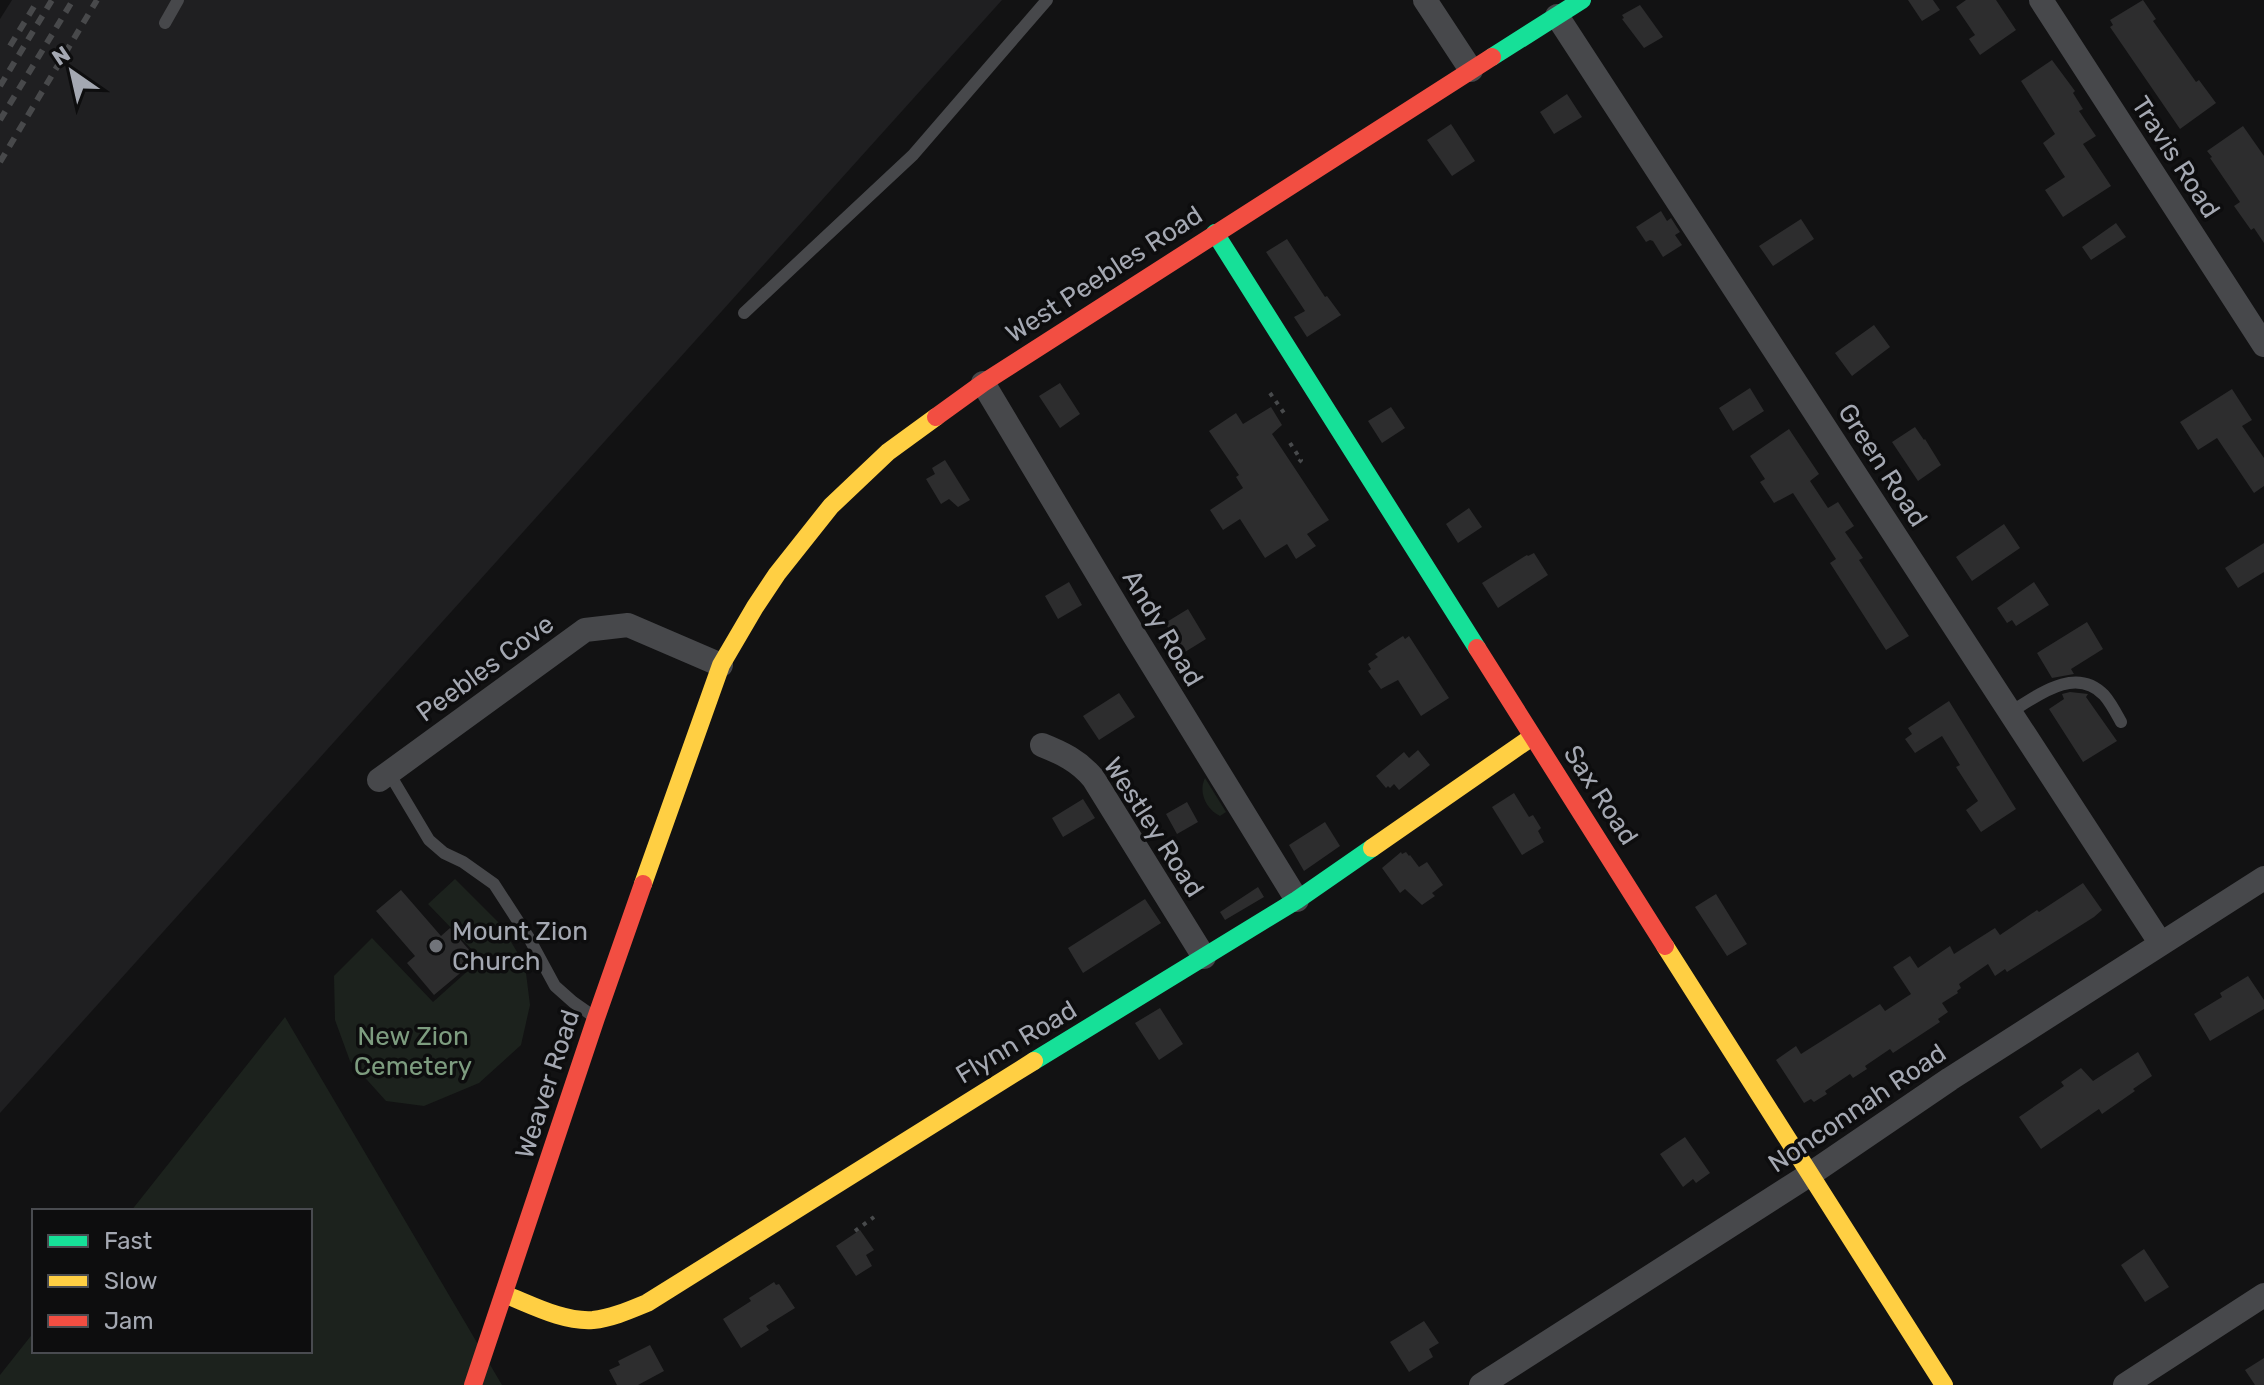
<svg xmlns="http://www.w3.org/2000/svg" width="2264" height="1385" font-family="Rubik,sans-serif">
<rect width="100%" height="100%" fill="#121213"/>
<!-- built -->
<path fill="#1f1f21" d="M12,0H1002L0,1113V19Z"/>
<!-- green -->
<path fill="#1c221d" d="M1205,778L1226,812L1220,816C1206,809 1198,792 1205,778Z
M455,879L500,924L525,965L530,1005L521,1045L479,1083L424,1106L386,1101L350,1061L335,1020L334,976L372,938L433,1002L481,959L428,904Z
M285,1017L502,1385H0V1375L34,1332V1351H310V1211H131Z"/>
<!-- building -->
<path fill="#2d2d2e" d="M1908,0H1933L1940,10L1922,21Z
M1966,0H1996L2016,30L1980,55L1969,39L1975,35L1956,7Z
M2143,0L2156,19L2153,21L2196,82L2199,80L2216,103L2180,129L2110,27L2113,25L2110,20Z
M1640,5L1663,37L1644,48L1622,19L1624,18L1622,15Z
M2052,60L2075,91L2073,93L2083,109L2079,111L2096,136L2083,144L2111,186L2063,217L2045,190L2065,177L2043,143L2055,134L2021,81Z
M1567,94L1582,117L1554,134L1540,112Z
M1451,124L1475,161L1452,176L1427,140Z
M2243,126L2264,156V243L2254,228L2251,230L2234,206L2240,202L2210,158L2212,157L2207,151Z
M1661,211L1667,221L1671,218L1680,232L1675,235L1682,245L1663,257L1653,241L1650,240L1646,242L1636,227Z
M1801,219L1814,239L1773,266L1759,246Z
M2116,223L2126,237L2091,260L2082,247Z
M1287,239L1325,297L1327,296L1341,315L1307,337L1294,317L1305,311L1266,252Z
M1874,325L1890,347L1852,376L1835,353Z
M1060,383L1080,414L1060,428L1039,396Z
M1750,388L1764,411L1733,431L1719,408Z
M2232,389L2252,420L2242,426L2264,458V486L2254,493L2217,438L2198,450L2180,422Z
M1271,407L1282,425L1272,434L1329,520L1307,534L1316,546L1296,559L1287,544L1265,558L1240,519L1223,530L1210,510L1243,488L1236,477L1239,475L1209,431L1236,413L1243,424Z
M1391,407L1405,428L1382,443L1368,421Z
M1915,427L1924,440L1925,439L1941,465L1918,481L1892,442Z
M1789,429L1819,474L1810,481L1828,508L1838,502L1854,526L1845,532L1863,558L1859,560L1909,636L1886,650L1830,563L1836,559L1793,493L1774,503L1760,482L1765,479L1750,456Z
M945,460L970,500L958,507L949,499L941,504L926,479L935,474L932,468Z
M1469,508L1482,527L1458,543L1446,524Z
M2004,524L2020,548L1972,581L1956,557Z
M2264,543V572L2238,588L2225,568Z
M1534,553L1548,575L1498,608L1482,583L1527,555L1528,556Z
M1069,582L1082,605L1058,619L1045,596Z
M2034,582L2049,605L2016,626L2012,620L2007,623L1997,608Z
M1188,609L1206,639L1185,652L1165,623Z
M2087,622L2103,649L2071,669L2074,674L2052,678L2037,653Z
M1403,636L1405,639L1409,636L1449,698L1421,716L1398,680L1381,689L1368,671L1371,669L1368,664L1378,657L1375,654Z
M2070,692L2088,694L2086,697L2117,741L2083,762L2049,709L2064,699L2062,694Z
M1119,693L1135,717L1099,740L1083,716Z
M1949,701L2016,809L1981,832L1966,810L1978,801L1956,767L1960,765L1942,736L1915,753L1905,739L1912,734L1908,728Z
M1418,750L1430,765L1399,790L1394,784L1390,788L1388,786L1386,788L1376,776L1404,752L1409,758Z
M1514,793L1529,817L1533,815L1541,828L1538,831L1544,842L1522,855L1492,807Z
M1083,799L1095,818L1063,837L1052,818Z
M1187,802L1198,822L1177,834L1166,814Z
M1325,822L1340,846L1304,871L1289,845Z
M1401,852L1402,854L1406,852L1409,856L1410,855L1419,867L1427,862L1443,885L1432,893L1435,896L1422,905L1405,889L1400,893L1382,868Z
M2083,883L2102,910L2094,917L2007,972L2005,969L1995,976L1988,964L1959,984L1961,988L1957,991L1958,993L1942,1003L1948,1012L1938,1019L1940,1022L1893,1053L1890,1049L1865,1066L1867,1069L1853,1078L1850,1074L1825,1091L1827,1094L1814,1102L1811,1099L1804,1103L1776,1060L1796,1046L1801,1054L1880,1004L1885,1011L1911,994L1893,967L1910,956L1918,968L1950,946L1954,954L1995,928L2000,935L2037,910L2039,912Z
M1258,887L1264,897L1225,920L1220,912Z
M401,890L441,936L450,928L477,959L434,995L407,963L415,956L376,911Z
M1716,894L1747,944L1727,956L1695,907Z
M1145,899L1161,923L1083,973L1068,948Z
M2248,976L2264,1000V1009L2210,1041L2194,1014L2222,997L2220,993Z
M1160,1008L1183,1044L1159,1060L1135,1023Z
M2138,1052L2152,1076L2133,1089L2135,1091L2102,1114L2099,1109L2041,1149L2019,1117L2064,1086L2061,1082L2081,1068L2093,1081Z
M1685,1137L1710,1173L1696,1183L1693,1179L1683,1187L1660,1154Z
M860,1230L874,1250L866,1255L872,1266L856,1276L836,1246Z
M2144,1249L2169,1287L2145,1302L2121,1265Z
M774,1282L776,1285L779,1284L795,1308L766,1326L769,1330L741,1348L723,1319L751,1301L749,1298Z
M1424,1321L1439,1343L1429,1349L1433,1357L1409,1372L1390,1342Z
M650,1345L664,1371L638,1385H617L609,1370L620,1365L618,1361Z
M2264,1358V1385H2255L2245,1370Z"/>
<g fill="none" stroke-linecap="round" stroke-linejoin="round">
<!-- path -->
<path stroke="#484a4c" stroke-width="4" stroke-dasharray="4 6" stroke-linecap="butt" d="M1270,393L1284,413L1281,416
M1290,443L1301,460L1299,462
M855,1231L874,1217"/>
<!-- lane -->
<path stroke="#47484b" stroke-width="12" d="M165,23L178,0
M744,313L913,155L1047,0
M2009,713C2037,696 2075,665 2104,695C2111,703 2116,713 2121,722
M389,773L429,840L444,853L463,862L494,884L529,938L555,986L573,1002L593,1016"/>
<!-- street -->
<path stroke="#47484b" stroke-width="24" d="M1425,0L1471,70
M2041,0L2264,345
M1557,16L2161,944
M983,383L1134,635L1297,900
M1042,745C1062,753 1079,761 1093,778L1204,957
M379,780L585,630L628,625L721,665
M1481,1385L1809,1175L1950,1079L2264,878
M2125,1385L2264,1295"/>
<!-- fast -->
<path stroke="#16e098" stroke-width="18" d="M1492,57L1582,0
M1215,233L1477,648
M1034,1061L1297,900L1372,848"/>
<!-- slow -->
<path stroke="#ffcf43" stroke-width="18" d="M1372,848L1532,737
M643,884L721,665L755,607L777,574L831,506L888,452L936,417
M1665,946L1944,1385
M504,1294C532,1305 563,1322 593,1320C612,1318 630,1310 647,1303L1034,1061"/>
<!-- jam -->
<path stroke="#f24e42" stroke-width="18" d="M936,417L983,383L1492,57
M1477,648L1665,946
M473,1385L596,1018L643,884"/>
<!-- rail -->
<path stroke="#48494b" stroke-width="6" stroke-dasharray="10 8" stroke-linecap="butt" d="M10,46L38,0
M0,86L52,0
M0,120L73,0
M0,162L97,0"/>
</g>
<!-- markers -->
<circle fill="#71747a" stroke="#0d0d0e" stroke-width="3" cx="436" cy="946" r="8"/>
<g text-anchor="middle" stroke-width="7" stroke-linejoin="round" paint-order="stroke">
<!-- street labels -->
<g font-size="26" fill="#a4a8b2" stroke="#0d0d0e">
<text transform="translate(2176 157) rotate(57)" y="9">Travis Road</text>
<text transform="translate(1104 274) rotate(-33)" y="9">West Peebles Road</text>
<text transform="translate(1883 465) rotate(57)" y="9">Green Road</text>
<text transform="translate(1163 628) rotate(59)" y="9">Andy Road</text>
<text transform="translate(485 668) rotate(-36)" y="9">Peebles Cove</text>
<text transform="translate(1601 795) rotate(57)" y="9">Sax Road</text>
<text transform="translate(1154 827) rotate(57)" y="9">Westley Road</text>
<text transform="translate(1016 1042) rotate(-31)" y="9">Flynn Road</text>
<text transform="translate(547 1084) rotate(-72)" y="9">Weaver Road</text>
<text transform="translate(1857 1108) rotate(-34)" y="9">Nonconnah Road</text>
</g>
<!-- poi labels -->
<g font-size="26" fill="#a4a8b2" stroke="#0d0d0e" text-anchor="start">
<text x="452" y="940">Mount Zion<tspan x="452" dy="30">Church</tspan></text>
</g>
<!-- park labels -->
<g font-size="26" fill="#7d9c7f" stroke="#0d0d0e">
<text x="413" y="1045">New Zion<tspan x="413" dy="30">Cemetery</tspan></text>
</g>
</g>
<!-- legend -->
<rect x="32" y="1209" width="280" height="144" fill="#0d0d0e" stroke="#494b50" stroke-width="2"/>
<rect x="48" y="1235" width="40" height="12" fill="#16e098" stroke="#494b50" stroke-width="2"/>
<text x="104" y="1249" font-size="24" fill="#a4a8b2">Fast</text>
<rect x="48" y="1275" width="40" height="12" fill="#ffcf43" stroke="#494b50" stroke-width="2"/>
<text x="104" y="1289" font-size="24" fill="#a4a8b2">Slow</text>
<rect x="48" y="1315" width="40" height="12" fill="#f24e42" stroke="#494b50" stroke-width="2"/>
<text x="104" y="1329" font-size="24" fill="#a4a8b2">Jam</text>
<!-- north arrow -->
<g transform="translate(72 72) rotate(326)" stroke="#0d0d0e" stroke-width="6" paint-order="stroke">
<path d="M0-6L14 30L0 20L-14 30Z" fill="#a4a8b2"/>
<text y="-12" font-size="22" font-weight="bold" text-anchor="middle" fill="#a4a8b2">N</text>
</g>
</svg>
